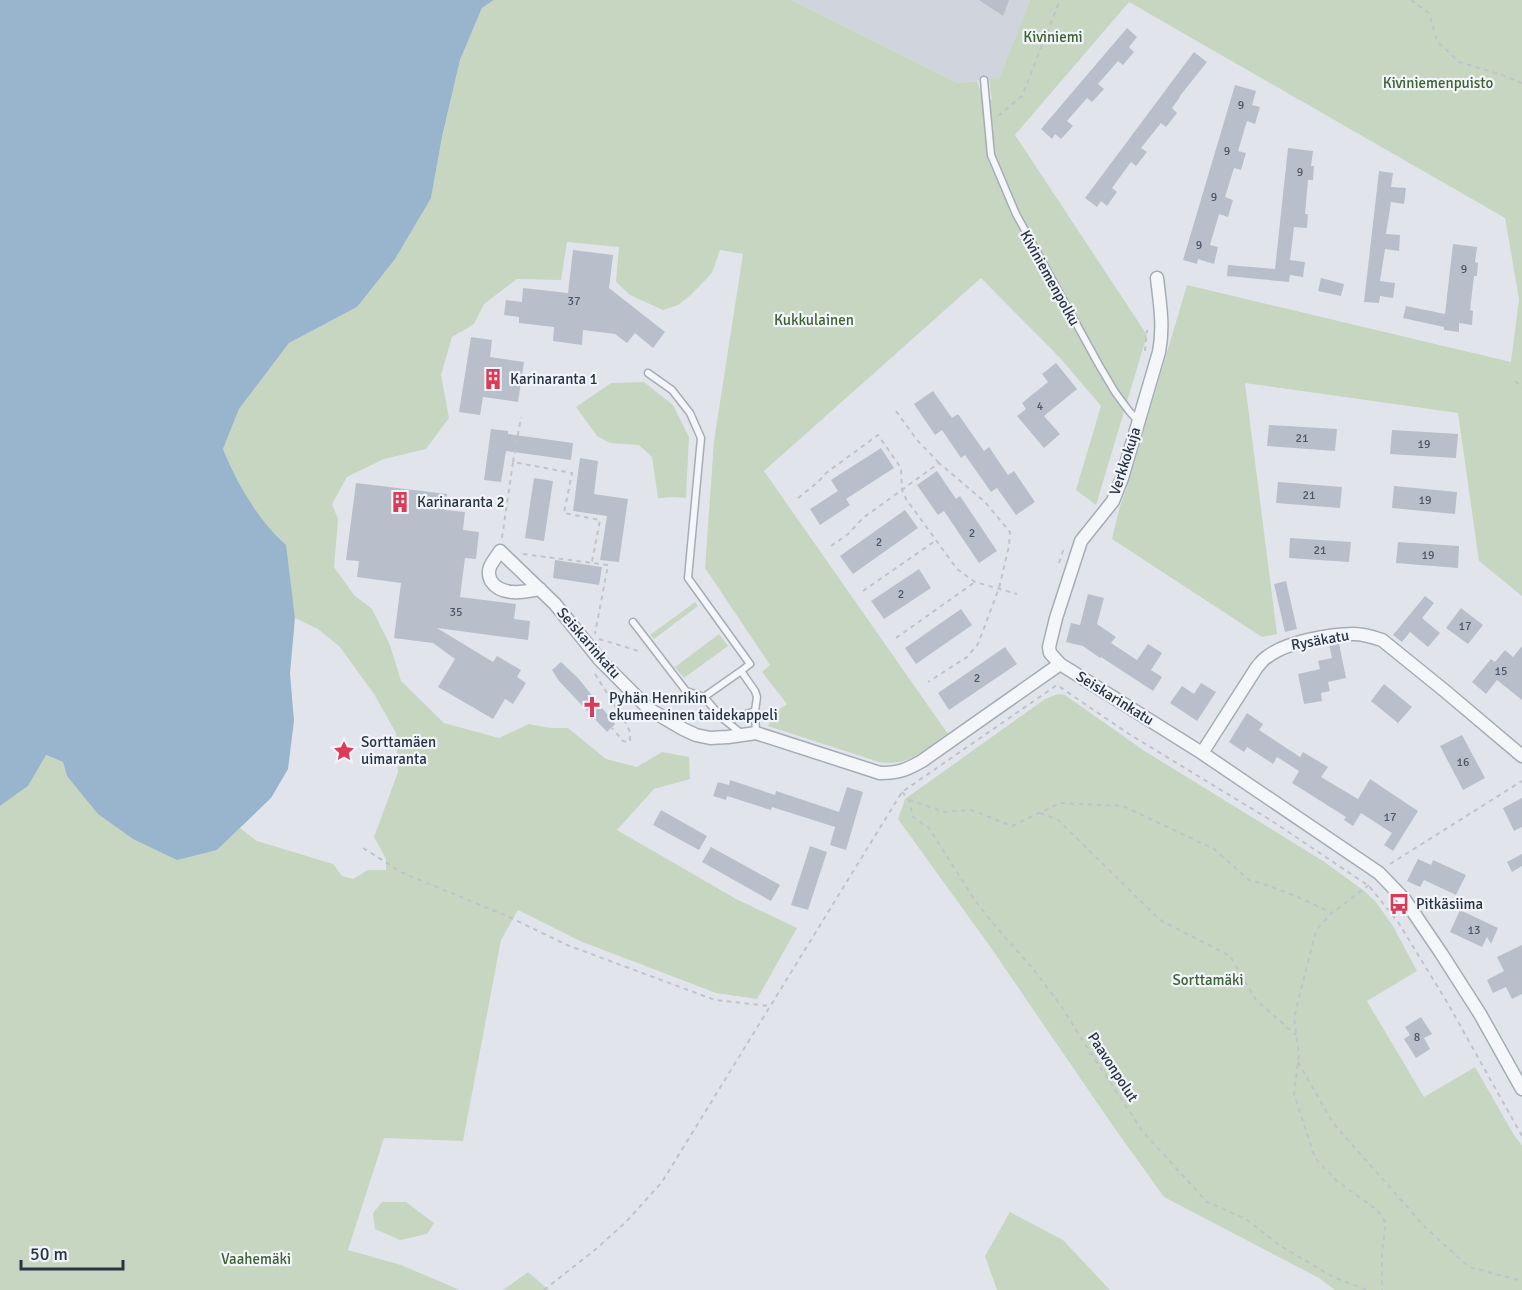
<svg xmlns="http://www.w3.org/2000/svg" width="1522" height="1290" font-family="Signika,sans-serif">
<rect width="100%" height="100%" fill="#e1e5eb"/>
<!-- built -->
<path fill="#cfd4dd" d="M792,0H1030L999,78L958,83Z"/>
<!-- green -->
<path fill="#c7d6c1" d="M494,0H792L958,83L977,81L982,95L992,100L989,79L999,78L1030,0H1522V596L1479,561L1458,413L1245,383L1277,634L1262,637L1112,539L1120,506L1126,490L1187,285L1511,362L1519,299L1505,218L1129,2L1015,135L1147,335L1096,505L1076,490L1101,406L1061,359L981,278L764,471L948,734C927,748 907,768 879,762L768,726L775,712L787,704L762,672L770,665L705,568L714,441L743,254L720,250L712,273L691,295L678,305L663,310L630,295L616,282L619,247L567,242L561,280L517,279L484,304L474,324L452,337L441,375L449,418L426,449L384,459L347,477L332,504L338,519L334,567L354,595L372,609L390,645L401,681L444,723L499,738L529,724L550,728H568L606,759L637,767L662,752L689,757L690,779L654,789L617,830L736,899L797,928L757,999L716,993L580,941L518,910L501,940L463,1141L384,1138L348,1250L401,1265L460,1290H0V806L28,786L45,755L63,762L67,776L217,850L240,828L257,841L333,864L342,876L353,879L368,870H386V859L374,837L398,772L396,733L374,694L340,647L318,629L295,618L285,545C255,518 239,486 223,449L239,409L289,343L357,307L431,198L442,137L460,60L482,8Z
M644,382L673,405L689,437L686,498L675,497L658,498L652,457L639,445L610,443L597,436L576,407L611,383Z
M695,602L698,606L654,639L650,635Z
M719,634L728,646L684,678L675,667Z
M1058,694L1065,695L1143,750L1323,861L1363,890L1376,902L1393,926L1417,971L1367,1001L1424,1097L1475,1067L1514,1135L1522,1145V1290H1335L1319,1278L1164,1197L1113,1126L989,945L898,819L905,799L1045,699Z
M382,1202H406L434,1223L427,1234L400,1240L375,1229L373,1213Z
M1010,1212L1063,1240L1110,1290H997L985,1256Z
M528,1272L549,1290H503Z"/>
<!-- water -->
<path fill="#99b5ce" d="M0,0H494L482,8L460,60L442,137L431,198L395,259L357,307L289,343L239,409L223,449C238,485 257,519 286,545L295,618L290,673L294,721L288,769L271,798L217,850L177,860L133,839L98,814L67,776L63,762L46,755L28,786L0,806Z"/>
<!-- building -->
<path fill="#b8bfca" d="M979,0H1009L1003,16Z
M1127,28L1137,37L1129,47L1134,52L1123,65L1118,61L1098,84L1104,89L1092,102L1087,98L1067,121L1073,126L1061,139L1055,134L1052,139L1041,129Z
M1194,52L1207,62L1179,97H1180L1172,108L1177,113L1166,127L1161,123L1141,148L1147,152L1136,166L1131,162L1112,188L1117,192L1107,206L1101,201L1097,207L1085,198Z
M1235,85L1256,91L1252,105L1260,107L1255,124L1247,121L1238,151L1246,153L1241,170L1234,168L1225,197L1233,200L1228,217L1219,214L1210,245L1218,247L1214,264L1198,259L1197,264L1183,260Z
M1288,148L1313,151L1311,166H1314L1313,180H1308L1305,214H1308L1307,228L1294,227L1290,260L1305,262L1303,277L1290,275L1289,282L1227,276L1228,265L1275,269Z
M1379,171L1393,173L1391,187L1406,188L1404,204L1391,202L1386,234L1400,235L1399,251L1385,249L1380,281L1395,283L1393,298L1380,296L1379,303L1364,302Z
M1453,244L1477,247L1475,262L1478,263L1477,276H1474L1470,310L1473,311L1472,325L1459,323V332L1444,330V327L1403,318L1406,306L1445,314Z
M573,250L613,255L609,288L665,332L653,348L635,333L627,343L615,334L583,330L582,345L553,341L554,327L519,323V317L504,315L506,300L522,302L523,288L568,293Z
M1321,278L1344,284L1341,296L1318,291Z
M471,337L492,340L490,357L524,362L518,402L483,397L480,415L459,412Z
M1056,363L1077,389L1044,416L1060,434L1044,448L1017,416L1026,409L1022,403L1048,382L1042,374Z
M933,391L952,418L958,414L984,451L989,447L1008,475L1014,471L1035,502L1016,515L997,488L991,492L965,455L961,458L942,430L935,435L914,404Z
M1269,425L1337,429L1335,451L1267,446Z
M491,429L508,431V434L573,443L571,460L506,451L501,482L484,480Z
M1392,430L1458,434L1456,458L1390,454Z
M881,448L894,468L846,499L850,505L820,525L810,509L838,491L831,480Z
M580,458L598,461L594,494L628,499L619,562L600,560L607,516L573,511Z
M937,471L956,499L960,496L997,551L979,563L944,511L938,515L917,485Z
M534,478L553,481L544,541L525,538Z
M1278,482L1342,487L1340,508L1276,503Z
M356,483L447,494L445,510L465,512L463,530L479,532L476,559L465,558L460,597L516,604L514,619L530,621L528,640L437,628L493,662L497,656L521,670L517,677L526,683L513,704L505,699L493,719L438,687L455,659L433,643L394,638L401,583L357,577L359,561L346,560Z
M1394,486L1457,492L1455,514L1392,508Z
M905,510L918,528L853,574L840,556Z
M1290,538L1351,542L1349,562L1289,558Z
M1398,542L1459,546L1458,568L1396,563Z
M555,560L602,567L599,585L553,578Z
M919,569L931,588L884,619L871,601Z
M1286,581L1297,629L1285,632L1274,584Z
M1088,594L1104,598L1097,624L1116,637L1111,643L1137,660L1148,644L1162,653L1151,670L1162,677L1153,691L1101,657L1100,658L1083,646L1066,642L1071,623L1080,625Z
M1425,596L1434,603L1422,618L1440,633L1428,647L1410,632L1402,642L1393,635Z
M1461,608L1483,625L1468,644L1446,628Z
M961,609L972,625L916,664L905,648Z
M1339,643L1346,678L1328,682L1330,691L1321,693L1322,701L1304,704L1298,674L1320,669L1318,661L1332,658L1329,644Z
M1522,646V700L1497,680L1486,694L1472,682L1491,659L1495,662L1505,650L1513,657Z
M1005,647L1017,664L949,710L938,693Z
M561,662L578,678L615,724L607,732L559,681L552,670Z
M1201,683L1216,692L1197,721L1170,703L1182,686L1194,694Z
M1384,684L1412,707L1398,723L1371,701Z
M1247,713L1263,724L1259,730L1300,757L1303,752L1328,767L1321,777L1358,799L1370,779L1418,811L1393,851L1384,845L1392,833L1361,813L1353,826L1344,820L1346,817L1292,783L1299,771L1277,757L1273,764L1247,747L1244,752L1229,742Z
M1462,735L1485,778L1463,790L1440,746Z
M730,780L775,795L776,791L839,812L847,787L863,792L846,850L830,845L835,827L772,807L771,810L727,796L726,800L713,796L718,782L729,785Z
M1522,798V827L1514,831L1503,808Z
M661,810L707,836L699,850L653,825Z
M810,846L827,852L808,910L791,905Z
M711,847L780,885L771,901L702,862Z
M1522,854V866L1512,872L1507,862Z
M1418,859L1431,865L1433,860L1466,875L1456,895L1424,880L1420,887L1407,881Z
M1460,910L1498,928L1491,944L1487,937L1482,947L1450,932Z
M1522,945V994L1512,999L1506,987L1493,993L1487,980L1504,971L1497,957Z
M1421,1017L1432,1034L1424,1038L1430,1049L1416,1058L1404,1039L1410,1035L1405,1027Z"/>
<g fill="none" stroke-linecap="round" stroke-linejoin="round">
<defs>
<path id="service" d="M984,80L991,155L1016,214L1099,365L1115,392L1129,411L1138,421
M648,373L672,390L690,413L701,438L688,578L750,664L741,671
M633,622L686,691L704,697L722,718L741,733
M704,697L741,671L755,691L757,697L755,711L756,733
M726,721L755,711"/>
<path id="minor" d="M540,589C524,592 502,597 491,581C489,577 488,572 490,567C492,562 497,556 500,551L555,604L600,660L649,709L683,729L696,735L710,738L728,737L756,733L880,773C899,773 906,770 922,761L1060,664L1202,753L1379,873L1405,900L1441,953L1480,1014L1522,1089
M1060,664L1050,653L1049,647L1056,618L1081,541L1113,501L1122,478L1159,352C1164,327 1160,304 1157,278
M1202,753L1257,667C1260,664 1263,659 1267,657C1286,642 1330,634 1354,634C1364,634 1373,637 1382,640L1445,691L1522,756"/>
</defs>
<!-- service casing -->
<use href="#service" stroke="#a6acb6" stroke-width="9"/>
<!-- minor casing -->
<use href="#minor" stroke="#a6acb6" stroke-width="15"/>
<!-- path -->
<path stroke="#bfc3ca" stroke-width="2" stroke-dasharray="4.5 4.5" stroke-linecap="butt" d="M1411,0L1429,13L1437,41L1459,62L1502,75L1522,83
M998,116L1022,96L1060,0
M1145,351L1147,330
M1515,381L1522,387
M896,411L917,440L939,463
M513,462L521,417
M798,498L818,482L826,473L878,435L901,468L902,490L906,499L957,569L975,582L1017,594
M502,538L513,462L572,473L564,513L600,520L592,562
M831,546L848,534L863,518L939,463L985,502L1010,532L1009,546L999,588L978,644L967,657L928,682
M523,554L608,565L595,634
M1059,563L1064,548
M863,591L935,541
M896,638L975,582
M599,639L642,652
M595,674L627,725L630,732V741L627,742L623,741L612,728
M902,792L909,800L913,817L929,828L974,899L990,920L1034,970L1061,1006L1090,1052L1143,1132L1207,1202L1246,1219L1279,1245L1333,1277L1367,1290
M909,800L945,812L971,810L1012,826L1060,803L1123,806L1214,849L1249,880L1264,884L1298,897L1332,913
M1040,813L1058,820L1160,920L1230,956L1256,1000L1296,1035
M363,848L403,873L507,916L567,945L715,1000L770,1006
M1390,864L1522,781
M1369,885L1332,913L1316,930L1294,1018L1299,1055L1294,1094L1315,1158L1337,1181L1377,1210L1386,1223L1382,1251V1290
M1298,1062L1333,1123L1425,1227L1469,1267L1522,1281
M544,1290L596,1249L626,1222L662,1182L902,792L1057,685L1129,734L1272,821L1369,886L1398,922L1447,1002L1522,1136"/>
<!-- service -->
<use href="#service" stroke="#f4f6f9" stroke-width="6"/>
<!-- minor -->
<use href="#minor" stroke="#f4f6f9" stroke-width="12"/>
</g>
<!-- icons -->
<defs>
<symbol id="building-bare" viewBox="-9 -9 18 18"><path d="M-4-6H4V6H1V3H-1V6H-4ZM-2.5-4.3h1.7v1.8h-1.7ZM.8-4.3h1.7v1.8H.8ZM-2.5-1h1.7V.8h-1.7ZM.8-1h1.7V.8H.8Z" fill="#dc3b58" stroke="#f1f4f8" stroke-width="2.5" paint-order="stroke"/></symbol>
<symbol id="church-bare" viewBox="-9 -9 18 18"><path d="M-1.2-6h2.4v3.5h3.3v2.4h-3.3V6h-2.4V-.1h-3.3v-2.4h3.3Z" fill="#dc3b58" stroke="#f1f4f8" stroke-width="2.5" paint-order="stroke"/></symbol>
<symbol id="sight-bare" viewBox="-9 -9 18 18"><path d="M0-6L1.8-2.2L6-1.7L2.9 1.2L3.7 5.4L0 3.3L-3.7 5.4L-2.9 1.2L-6-1.7L-1.8-2.2Z" fill="#dc3b58" stroke="#f1f4f8" stroke-width="2.5" paint-order="stroke"/></symbol>
<symbol id="bus-bare" viewBox="-9 -9 18 18"><path d="M-5-6H5V4H4V6H2V4H-2V6H-4V4H-5ZM-3.5-4V0h7V-4ZM-3.5 1.2v1.5H-2V1.2ZM2 1.2v1.5H3.5V1.2Z" fill="#dc3b58" stroke="#f1f4f8" stroke-width="2.5" paint-order="stroke"/></symbol>
</defs>
<g fill-rule="evenodd">
<use href="#building-bare" x="478" y="364" width="30" height="30"/>
<use href="#building-bare" x="385" y="487" width="30" height="30"/>
<use href="#church-bare" x="577" y="692" width="30" height="30"/>
<use href="#sight-bare" x="329" y="736" width="30" height="30"/>
<use href="#bus-bare" x="1384" y="889" width="30" height="30"/>
</g>
<g text-anchor="middle" stroke-width="4.5" stroke-linejoin="round" paint-order="stroke">
<!-- number labels -->
<g font-size="12" fill="#4c5666">
<text x="1241" y="109">9</text>
<text x="1227" y="155">9</text>
<text x="1300" y="176">9</text>
<text x="1214" y="201">9</text>
<text x="1199" y="249">9</text>
<text x="1464" y="273">9</text>
<text x="574" y="305">37</text>
<text x="1040" y="410">4</text>
<text x="1302" y="442">21</text>
<text x="1424" y="448">19</text>
<text x="1309" y="499">21</text>
<text x="1425" y="504">19</text>
<text x="972" y="537">2</text>
<text x="879" y="546">2</text>
<text x="1320" y="554">21</text>
<text x="1428" y="559">19</text>
<text x="901" y="598">2</text>
<text x="456" y="616">35</text>
<text x="1465" y="630">17</text>
<text x="1501" y="675">15</text>
<text x="977" y="682">2</text>
<text x="1463" y="766">16</text>
<text x="1390" y="821">17</text>
<text x="1474" y="934">13</text>
<text x="1417" y="1041">8</text>
</g>
<!-- park labels -->
<g font-size="15" fill="#3e6233" stroke="#f1f4f8">
<text x="1053" y="42">Kiviniemi</text>
<text x="1438" y="88">Kiviniemenpuisto</text>
<text x="814" y="325">Kukkulainen</text>
<text x="1208" y="985">Sorttamäki</text>
<text x="256" y="1264">Vaahemäki</text>
</g>
<!-- street labels -->
<g font-size="15" fill="#283345" stroke="#f1f4f8">
<text transform="translate(1050 278) rotate(61)" y="5">Kiviniemenpolku</text>
<text transform="translate(1125 461) rotate(-72)" y="5">Verkkokuja</text>
<text transform="translate(1320 640) rotate(-10)" y="5">Rysäkatu</text>
<text transform="translate(589 643) rotate(49)" y="5">Seiskarinkatu</text>
<text transform="translate(1115 698) rotate(32)" y="5">Seiskarinkatu</text>
<text transform="translate(1113 1067) rotate(57)" y="5">Paavonpolut</text>
</g>
<!-- poi labels -->
<g font-size="15" fill="#283345" stroke="#f1f4f8" text-anchor="start">
<text x="510" y="384">Karinaranta 1</text>
<text x="417" y="507">Karinaranta 2</text>
<text x="609" y="703">Pyhän Henrikin<tspan x="609" dy="17">ekumeeninen taidekappeli</tspan></text>
<text x="361" y="747">Sorttamäen<tspan x="361" dy="17">uimaranta</tspan></text>
<text x="1416" y="909">Pitkäsiima</text>
</g>
</g>
<!-- scale -->
<path d="M21 1260v9h102v-9" fill="none" stroke="#283345" stroke-width="3"/>
<text x="30" y="1260" font-size="18" fill="#283345" stroke="#f1f4f8" stroke-width="4.5" paint-order="stroke">50 m</text>
</svg>
